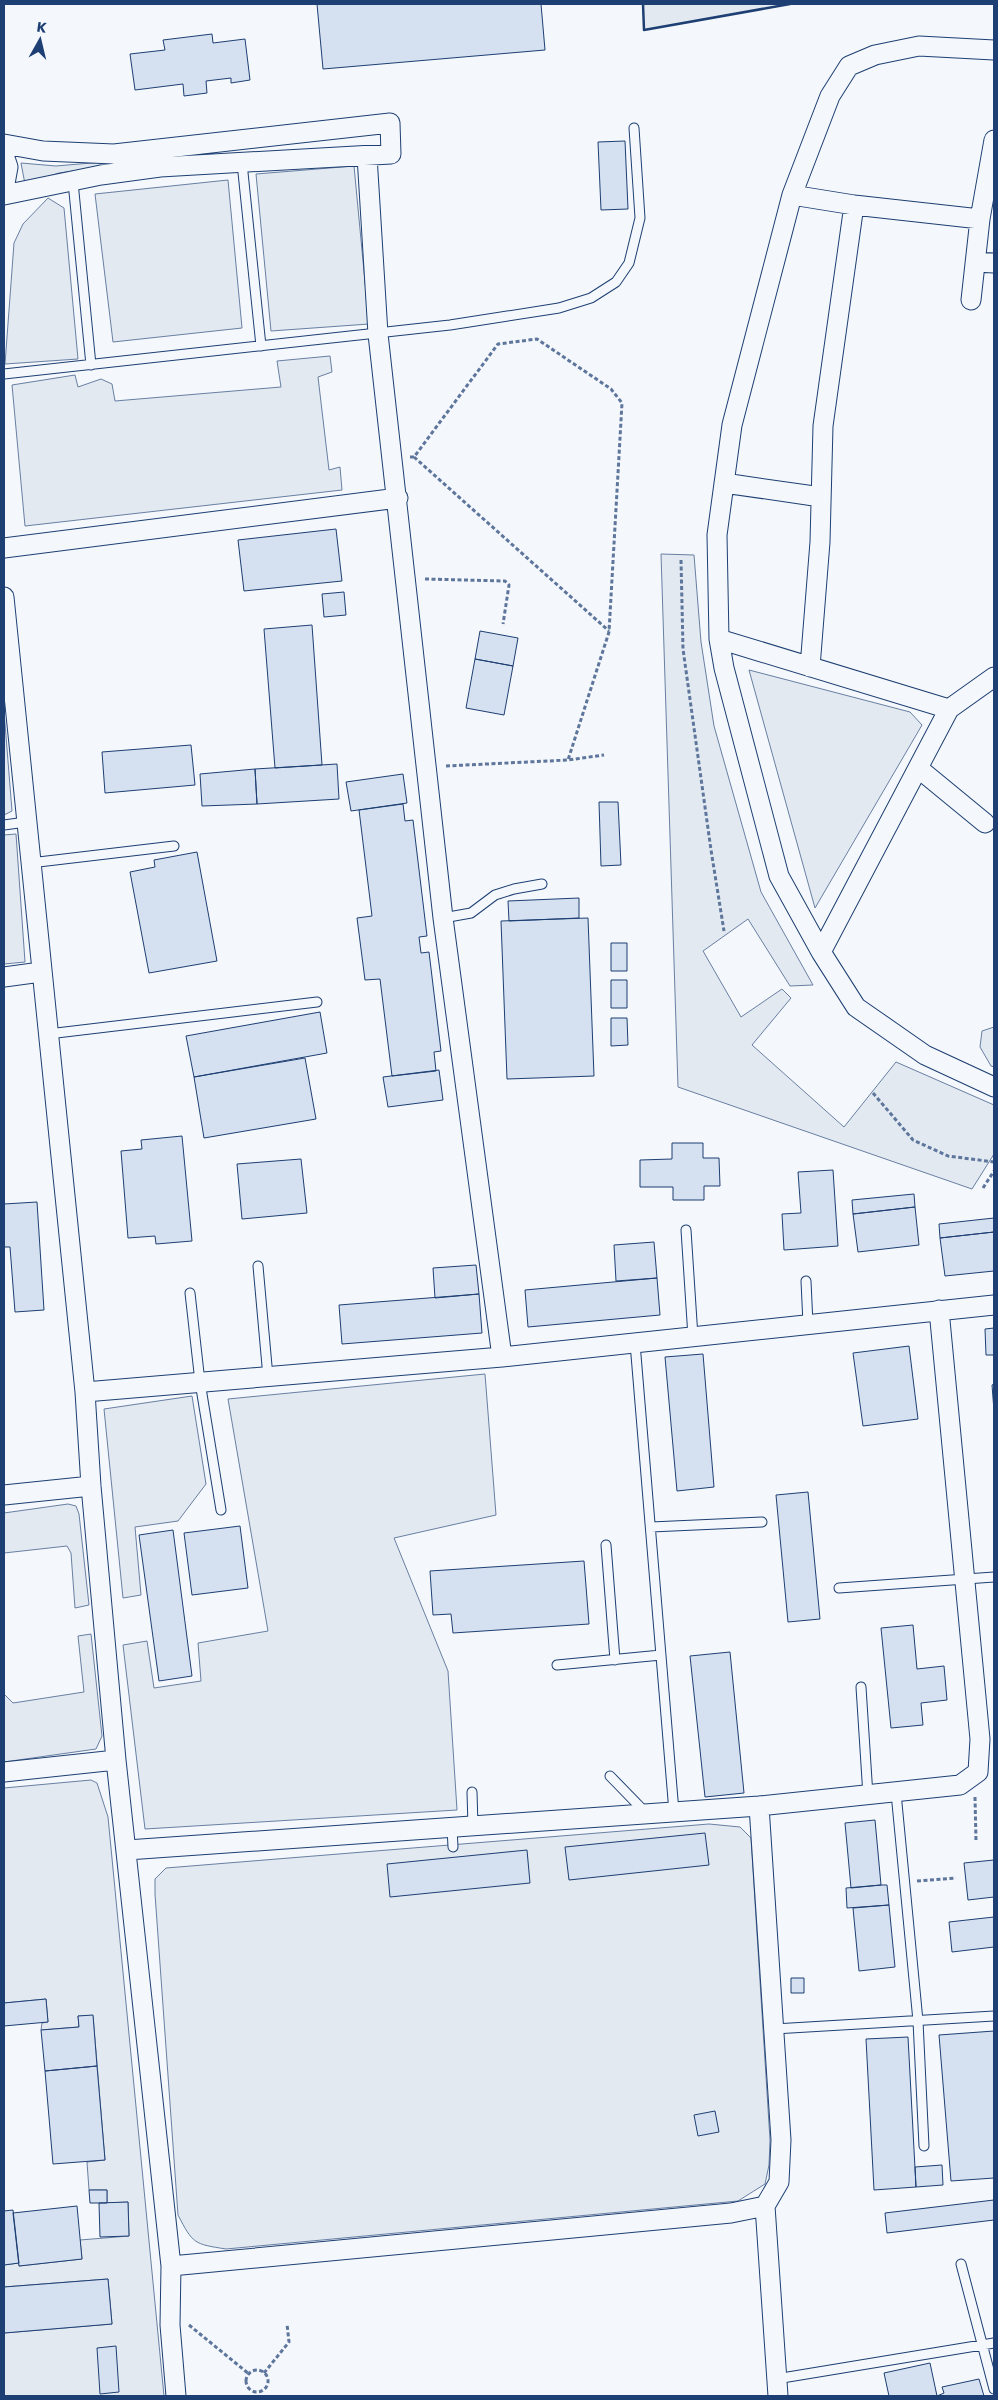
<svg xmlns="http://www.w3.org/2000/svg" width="998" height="2400" font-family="Poppins,sans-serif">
<rect width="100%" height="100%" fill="#f4f7fb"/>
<!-- green -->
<path fill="#e3e9f0" stroke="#687fa3" d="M643,4H790L644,30Z
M114,161L115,165L59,173L25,184L21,163L56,166Z
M354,166L369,324L271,331L256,174Z
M228,180L242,328L113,342L95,194Z
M48,198L64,208L78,359L5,364L14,243L23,224Z
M330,356L332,372L318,377L329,470L340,467L342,490L25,526L12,385L75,375L78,387L101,379L112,384L115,401L281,387L277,361Z
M661,554L694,555L701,642L714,726L761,892L813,985L790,986L748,919L703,951L741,1017L782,989L791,998L752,1045L844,1127L896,1062L994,1105V1154L972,1189L678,1087Z
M749,670L910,712L922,725L815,908Z
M4,711L12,811L4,815Z
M16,834L25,962L4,964V835Z
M994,1027V1067L991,1066L980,1047L982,1031Z
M485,1374L496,1515L394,1538L448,1671L457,1810L145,1829L123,1645L147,1641L154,1688L201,1681L198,1643L268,1631L228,1399Z
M192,1396L206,1484L178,1521L135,1527L141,1595L123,1598L104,1409Z
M68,1504L76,1506L79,1514L89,1605L75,1608L71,1553L67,1546L4,1553V1513Z
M91,1634L102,1736L96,1749L4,1762V1694L13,1703L84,1692L78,1636Z
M91,1780L97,1783L108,1817L164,2396H4V2333L112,2324L108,2279L4,2287V2265L19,2263V2266L82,2259L80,2240L129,2236L128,2202L107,2203V2190H89L87,2162L105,2160L93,2016H78L79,2027L41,2030L42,2023L48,2022L46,1999L4,2003V1788Z
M709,1824L740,1827L751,1838L770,2140L769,2165L765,2184L738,2201L226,2249C194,2244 193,2244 178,2215L155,1894V1879L166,1868Z"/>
<!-- building -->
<path fill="#d5e0f0" stroke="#1d3f73" d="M317,4H541L545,50L323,69Z
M212,34L213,43L245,39L250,80L231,83V78L206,81L207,93L184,96L183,84L135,90L130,54L165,50L163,40Z
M625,141L628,209L601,210L598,142Z
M336,529L342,581L244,591L238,540Z
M344,592L346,615L324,617L322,594Z
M312,625L322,765L275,768L264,629Z
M480,631L518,638L513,666L475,659Z
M475,659L513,666L504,715L466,708Z
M191,745L195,785L105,793L102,752Z
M337,764L339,799L257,804L255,769Z
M255,769L257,804L202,806L200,774Z
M403,774L407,803L351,811L346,782Z
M599,802H618L621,865L601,866Z
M403,804L405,821L413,820L427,936L419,937L421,953L429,952L441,1051L434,1052L436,1071L392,1076L380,979L365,980L357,918L372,916L359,810Z
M197,852L217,961L149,973L130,872L155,867L154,860Z
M579,898V918L509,921L508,901Z
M588,918L594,1076L507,1079L501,921Z
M611,943H627V971H611Z
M611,980H627V1008H611Z
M320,1012L327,1053L194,1077L186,1036Z
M611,1018H627L628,1045L611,1046Z
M305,1058L316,1119L204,1138L194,1077Z
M439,1070L443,1100L388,1107L383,1077Z
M182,1136L192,1241L156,1244L155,1236L128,1238L121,1151L142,1149L141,1140Z
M672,1143H703V1158H719L720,1186H704V1200H673V1187H640V1160L672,1159Z
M301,1159L307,1213L242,1219L237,1164Z
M833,1170L838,1246L784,1250L782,1214L801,1213L798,1172Z
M914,1194L915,1207L853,1214L852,1200Z
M37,1202L44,1310L15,1312L10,1247H4V1204Z
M915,1207L919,1245L858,1252L853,1214Z
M994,1218V1232L940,1238L939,1224Z
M994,1232V1271L945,1276L940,1238Z
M654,1242L657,1278L616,1281L614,1245Z
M476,1265L479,1294L435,1298L433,1268Z
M657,1278L660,1315L528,1327L525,1290Z
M479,1294L482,1333L342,1344L339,1305Z
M994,1328V1355H986L985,1329Z
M909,1346L918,1419L863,1426L853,1353Z
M703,1354L714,1487L677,1491L665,1357Z
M994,1384V1411L992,1385Z
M808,1492L820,1619L788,1622L776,1495Z
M240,1526L248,1588L192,1595L184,1533Z
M173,1530L192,1676L159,1681L139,1535Z
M584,1561L589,1624L453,1633L451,1614L433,1615L430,1571Z
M913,1625L917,1669L944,1666L947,1700L921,1703L923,1725L891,1728L881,1628Z
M730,1652L744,1793L705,1797L690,1656Z
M875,1820L881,1885L851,1888L845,1823Z
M705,1833L709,1865L569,1880L565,1847Z
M527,1850L530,1883L390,1897L387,1864Z
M994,1860V1897L968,1900L964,1863Z
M881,1885H887L889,1905L847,1908L846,1888Z
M889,1905L895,1967L859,1971L853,1908Z
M994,1917V1947L952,1952L949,1922Z
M791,1978H804V1993H791Z
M46,1999L48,2022L4,2026V2003Z
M93,2015L97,2066L45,2071L41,2030L79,2027L78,2016Z
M994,2031V2178L951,2181L939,2035Z
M908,2037L916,2187L874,2190L866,2039Z
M97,2066L105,2160L53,2164L45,2071Z
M715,2111L719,2132L698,2136L694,2115Z
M942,2165L943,2185L916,2187L915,2167Z
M89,2190H107V2203H90Z
M994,2200V2220L887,2233L885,2213Z
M128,2202L129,2236L100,2237L99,2203Z
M77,2206L82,2259L19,2266L13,2213Z
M13,2210L19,2263L4,2265V2211Z
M108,2279L112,2324L4,2333V2287Z
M116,2346L119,2392L100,2394L97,2348Z
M930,2363L937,2396H889L884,2373Z
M979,2379L984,2396H937L944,2393L942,2387Z"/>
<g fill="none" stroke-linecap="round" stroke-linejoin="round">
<defs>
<path id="service" d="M242,163L261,346
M73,182L91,365
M4,374L450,325L559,308L591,298L616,282L629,263L640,218L634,128
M4,825L26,822
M30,863L174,846
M443,918L471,913L495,895L514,889L542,884
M48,1034L317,1002
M686,1230L693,1337
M258,1266L268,1377
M806,1281L808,1324
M190,1293L200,1382L221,1510
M635,1343L674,1812
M651,1527L762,1522
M606,1545L615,1660
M839,1588L994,1577
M557,1665L661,1655
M861,1687L868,1796
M610,1776L647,1814
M472,1792L473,1826
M896,1793L918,2021L924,2146
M452,1828L453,1847
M774,2029L994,2016
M961,2264L994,2389
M776,2379L994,2343"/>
<path id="minor" d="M994,50L919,46L875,55L849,66L830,96L792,195L732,425L717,535L719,639L724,668L779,876L821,952L856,1007L925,1055L994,1087
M4,144L43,151L114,154L390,123L391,154L160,167L101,175L4,195
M4,155L8,167L4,189
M367,156L378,334L443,918L502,1357
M792,195L854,205L980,219
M976,262L994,263
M971,300L980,219L994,140
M724,483L821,497
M4,548L398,498
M4,597L85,1392L91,1486L116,1760L171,2266L170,2325L176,2396
M719,639L949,709
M810,667L820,542L823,426L854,205
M918,768L985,823
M821,952L949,709L994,677
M4,977L41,972
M85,1392L502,1357L994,1305
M4,1495L91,1486
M4,1772L116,1760
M127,1850L759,1806L960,1785L978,1772L980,1739L939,1310
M765,2206L778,2396
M171,2266L731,2213L765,2206L779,2182L781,2140L759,1806"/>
</defs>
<!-- service casing -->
<use href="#service" stroke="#1d3f73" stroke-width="11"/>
<!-- minor casing -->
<use href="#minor" stroke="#1d3f73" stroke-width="21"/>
<!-- path -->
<path stroke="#5e769c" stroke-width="3" stroke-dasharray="4 2.5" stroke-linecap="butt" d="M410,457H414L498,344L537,339L611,389L622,403L609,632L568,760
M414,457L609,631
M681,560L683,649L711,850L724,931
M425,579L505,581L509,585L503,624
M446,766L568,760L604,755
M873,1093L913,1140L948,1156L994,1162
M983,1188L994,1171
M975,1797L976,1841
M917,1881L956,1878
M189,2325L249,2374
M246 2381a11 11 0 1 1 22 0a11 11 0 1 1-22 0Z
M264,2373L289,2342L287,2324"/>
<!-- service -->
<use href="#service" stroke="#f4f7fb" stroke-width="9"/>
<!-- minor -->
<use href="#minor" stroke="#f4f7fb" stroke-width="19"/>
<!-- wall -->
<path stroke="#1d3f73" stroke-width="2.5" d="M643,4L644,30L790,4"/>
</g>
<!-- border -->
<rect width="998" height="2400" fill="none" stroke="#1d3f73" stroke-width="10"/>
<!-- north arrow -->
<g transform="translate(40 40) rotate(8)" stroke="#f4f7fb" stroke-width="4" paint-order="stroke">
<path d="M0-4L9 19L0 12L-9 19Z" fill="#1d3f73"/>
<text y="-8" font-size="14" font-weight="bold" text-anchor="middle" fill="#1d3f73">K</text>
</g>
</svg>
